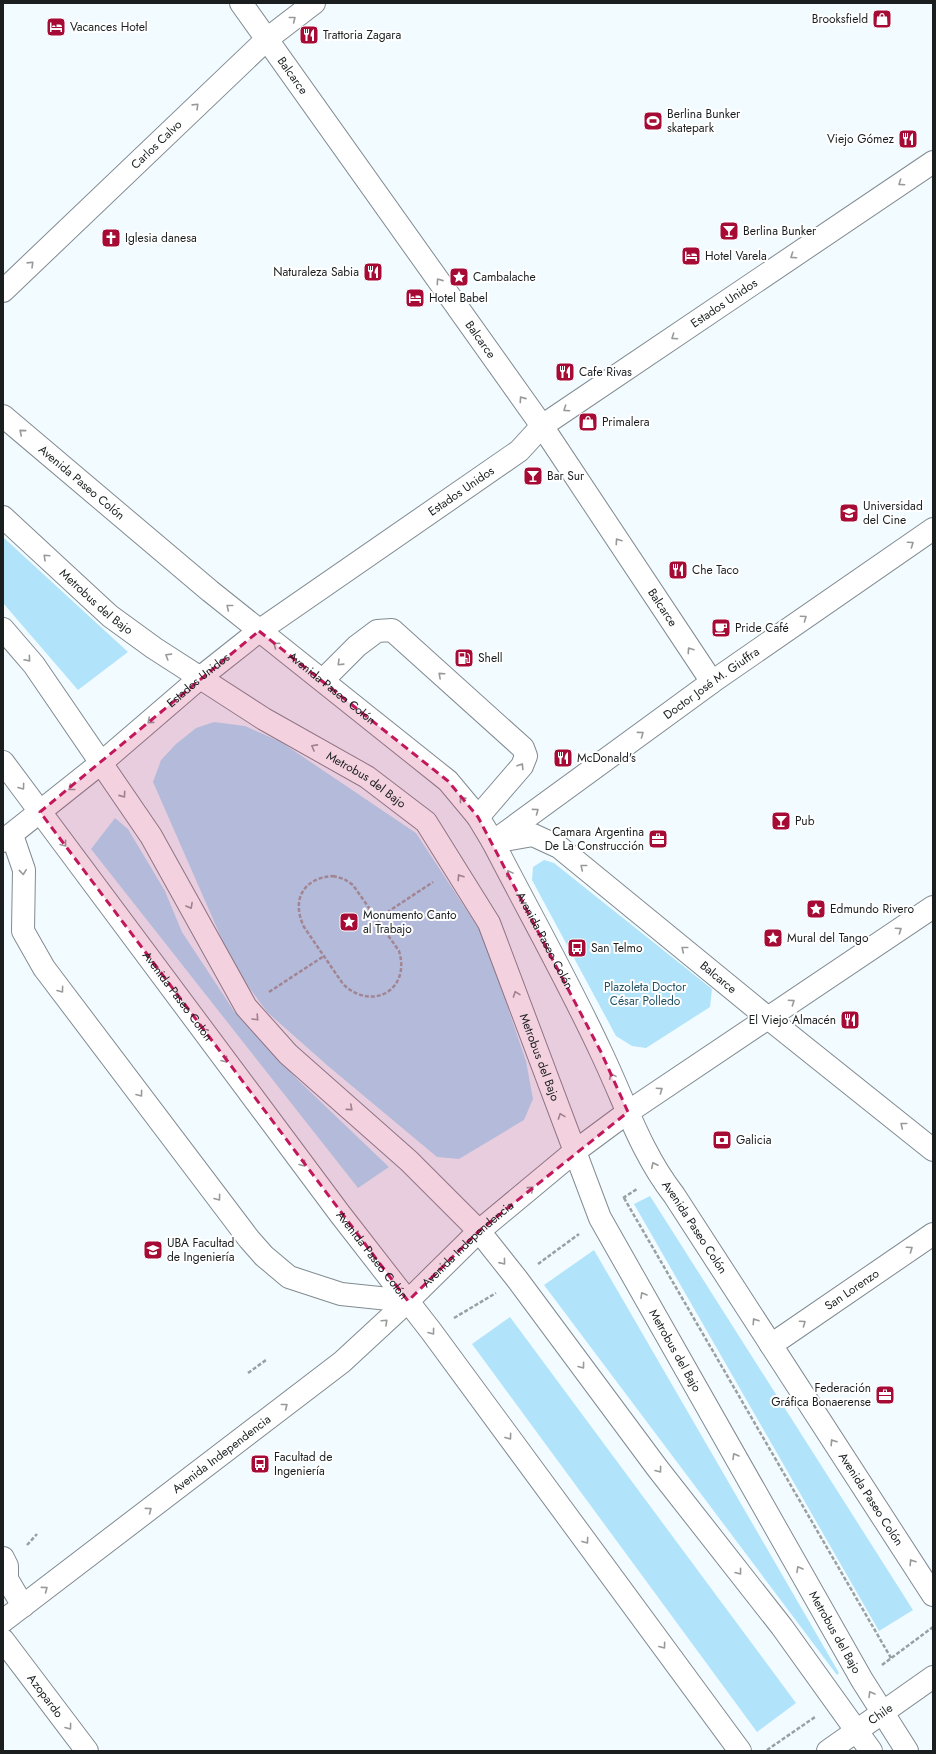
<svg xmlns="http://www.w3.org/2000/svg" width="936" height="1754" font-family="Jost,sans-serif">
<rect width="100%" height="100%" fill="#f2fbff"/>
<!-- green -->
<path fill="#b1e4fa" d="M3,537L128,652L78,690L3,603Z
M214,722L245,726L281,742L416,833L483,935L526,1061L533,1099L524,1120L459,1159L437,1157L328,1066L267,1012L234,967L153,782L161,760L176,744L196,728Z
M115,818L128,829L165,891L182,932L234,1011L298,1080L389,1167L358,1188L91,849Z
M544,860L554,863L712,989L710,1007L646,1048L632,1046L616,1036L532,880L533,867Z
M650,1196L913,1610L879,1631L634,1204Z
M594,1250L839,1673L837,1675L544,1285Z
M510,1317L796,1703L757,1732L472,1344Z"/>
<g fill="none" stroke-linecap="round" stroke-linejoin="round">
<defs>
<g id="minor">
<path id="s1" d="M241,3L542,426L712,682"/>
<path id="s2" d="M3,291L267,39L314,3"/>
<path id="s3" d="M3,517L110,616L154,648L264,719L367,777L426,822L489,923L600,1218L862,1680L907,1751"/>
<path d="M3,629L34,665L151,836L246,1007L288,1054L409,1161L479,1231L517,1279L658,1469L782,1627L871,1751"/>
<path d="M323,680L357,646L377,631L392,630L523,748L526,756L522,766L478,817"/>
<path d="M12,835L24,870L23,931L44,968L249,1239L264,1256L289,1277L341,1294L408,1301"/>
<path id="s4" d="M497,839L712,682L933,529"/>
<path id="s5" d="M3,841L101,763L201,677L259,631L519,451L542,426L933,162"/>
<path id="s6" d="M493,842L533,835L559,847L768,1018L933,1150"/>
<path id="s7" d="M771,1345L933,1234"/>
<path d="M3,1558L7,1566V1579L23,1606"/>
<path id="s8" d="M3,1640L87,1751"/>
<path id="s9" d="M828,1751L933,1677"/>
</g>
<g id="major">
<path id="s10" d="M3,416L210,591L448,781L478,817L493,842C529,912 568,981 601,1052C624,1100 641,1153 674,1195L933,1595"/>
<path id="s11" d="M3,762L340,1214L431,1331L740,1751"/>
<path id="s12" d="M3,1621L342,1362L408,1301L479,1231L574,1152L628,1112L933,907"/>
</g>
</defs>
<!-- minor casing -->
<use href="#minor" stroke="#818b90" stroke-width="24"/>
<!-- major casing -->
<use href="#major" stroke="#818b90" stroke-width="24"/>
<!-- path -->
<path stroke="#99a0a2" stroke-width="2.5" stroke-dasharray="4 2" stroke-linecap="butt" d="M333,876L344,879L353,885L399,951C411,990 372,1012 343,984L304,927C291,900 303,878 333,876Z
M377,919L433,882
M269,992L324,956
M623,1198L637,1189
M624,1198L891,1658
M538,1264L579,1234
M454,1318L496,1293
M248,1373L266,1360
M27,1545L37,1534
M882,1665L933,1627
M767,1750L815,1717"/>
<!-- minor -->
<use href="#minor" stroke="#fff" stroke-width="22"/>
<!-- major -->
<use href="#major" stroke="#fff" stroke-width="22"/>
</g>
<!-- one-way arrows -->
<defs><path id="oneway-chevron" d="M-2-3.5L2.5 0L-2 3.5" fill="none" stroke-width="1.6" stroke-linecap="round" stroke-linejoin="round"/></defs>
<g stroke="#989a9a">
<use href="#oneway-chevron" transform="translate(293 19) rotate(-38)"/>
<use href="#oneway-chevron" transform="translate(196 106) rotate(-44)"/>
<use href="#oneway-chevron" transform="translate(901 183) rotate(146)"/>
<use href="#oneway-chevron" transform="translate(793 256) rotate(146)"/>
<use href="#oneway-chevron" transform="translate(31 264) rotate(-44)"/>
<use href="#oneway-chevron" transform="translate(439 281) rotate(-125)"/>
<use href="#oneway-chevron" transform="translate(674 337) rotate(146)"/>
<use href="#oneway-chevron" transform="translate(522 399) rotate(-125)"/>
<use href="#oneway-chevron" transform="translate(566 409) rotate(146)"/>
<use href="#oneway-chevron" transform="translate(22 432) rotate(-140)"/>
<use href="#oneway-chevron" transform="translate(618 541) rotate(-124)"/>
<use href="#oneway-chevron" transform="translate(911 544) rotate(-35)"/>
<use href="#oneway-chevron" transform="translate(46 557) rotate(-137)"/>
<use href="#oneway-chevron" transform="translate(229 607) rotate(-141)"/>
<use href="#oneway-chevron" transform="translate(804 618) rotate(-35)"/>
<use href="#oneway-chevron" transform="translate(276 645) rotate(-143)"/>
<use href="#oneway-chevron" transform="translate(690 650) rotate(-124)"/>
<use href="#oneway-chevron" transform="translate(168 656) rotate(-148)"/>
<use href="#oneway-chevron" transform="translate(28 659) rotate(49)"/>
<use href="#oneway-chevron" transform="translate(340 663) rotate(136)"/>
<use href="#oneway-chevron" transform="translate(441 675) rotate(-138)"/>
<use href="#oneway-chevron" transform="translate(150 721) rotate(139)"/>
<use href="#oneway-chevron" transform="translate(641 734) rotate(-36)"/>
<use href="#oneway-chevron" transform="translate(314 747) rotate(-151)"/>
<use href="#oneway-chevron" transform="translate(521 766) rotate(-58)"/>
<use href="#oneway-chevron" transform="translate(22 787) rotate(54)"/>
<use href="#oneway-chevron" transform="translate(71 788) rotate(141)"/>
<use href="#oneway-chevron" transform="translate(123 795) rotate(55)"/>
<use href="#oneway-chevron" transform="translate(462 799) rotate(-129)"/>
<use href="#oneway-chevron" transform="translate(536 811) rotate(-36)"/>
<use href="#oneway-chevron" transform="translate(64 844) rotate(53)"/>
<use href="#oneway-chevron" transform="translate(583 867) rotate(-141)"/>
<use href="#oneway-chevron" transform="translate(23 872) rotate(84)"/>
<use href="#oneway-chevron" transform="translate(509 873) rotate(-118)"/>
<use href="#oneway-chevron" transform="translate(460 877) rotate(-123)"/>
<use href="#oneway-chevron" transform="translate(190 906) rotate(61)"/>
<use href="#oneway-chevron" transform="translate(899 930) rotate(-34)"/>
<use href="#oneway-chevron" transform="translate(684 949) rotate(-141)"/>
<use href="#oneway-chevron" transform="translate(61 990) rotate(53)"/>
<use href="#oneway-chevron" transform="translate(516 994) rotate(-110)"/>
<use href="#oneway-chevron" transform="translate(792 1002) rotate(-34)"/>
<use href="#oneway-chevron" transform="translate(256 1018) rotate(47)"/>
<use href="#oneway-chevron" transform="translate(225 1060) rotate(53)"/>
<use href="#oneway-chevron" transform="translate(612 1076) rotate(-114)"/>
<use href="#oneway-chevron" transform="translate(660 1090) rotate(-34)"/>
<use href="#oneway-chevron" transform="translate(140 1094) rotate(53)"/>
<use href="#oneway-chevron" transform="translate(350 1108) rotate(41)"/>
<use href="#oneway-chevron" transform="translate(561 1116) rotate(-110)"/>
<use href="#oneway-chevron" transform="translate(903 1125) rotate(-141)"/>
<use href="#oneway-chevron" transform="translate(303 1164) rotate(53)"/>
<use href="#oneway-chevron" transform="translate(654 1165) rotate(-116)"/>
<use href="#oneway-chevron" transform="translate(531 1189) rotate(-40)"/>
<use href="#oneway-chevron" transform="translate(218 1198) rotate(53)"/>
<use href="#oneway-chevron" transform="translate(910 1249) rotate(-35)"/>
<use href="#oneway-chevron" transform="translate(503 1262) rotate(51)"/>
<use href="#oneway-chevron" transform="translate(643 1295) rotate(-120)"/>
<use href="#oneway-chevron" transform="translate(755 1321) rotate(-123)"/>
<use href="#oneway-chevron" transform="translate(385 1322) rotate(-43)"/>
<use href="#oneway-chevron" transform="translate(803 1323) rotate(-35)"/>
<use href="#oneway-chevron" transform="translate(432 1332) rotate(53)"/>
<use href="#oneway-chevron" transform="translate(582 1366) rotate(53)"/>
<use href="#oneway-chevron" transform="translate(285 1406) rotate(-38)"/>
<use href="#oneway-chevron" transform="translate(509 1437) rotate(54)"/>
<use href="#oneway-chevron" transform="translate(833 1442) rotate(-123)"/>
<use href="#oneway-chevron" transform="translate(735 1456) rotate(-120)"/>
<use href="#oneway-chevron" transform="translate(659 1470) rotate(53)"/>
<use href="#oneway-chevron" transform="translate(149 1510) rotate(-37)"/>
<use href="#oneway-chevron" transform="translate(586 1541) rotate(54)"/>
<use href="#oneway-chevron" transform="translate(912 1562) rotate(-123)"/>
<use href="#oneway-chevron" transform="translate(799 1569) rotate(-120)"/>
<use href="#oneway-chevron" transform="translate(739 1572) rotate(52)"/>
<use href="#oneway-chevron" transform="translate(45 1589) rotate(-37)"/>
<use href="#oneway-chevron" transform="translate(663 1646) rotate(54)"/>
<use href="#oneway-chevron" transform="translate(871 1694) rotate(-121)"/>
<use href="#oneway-chevron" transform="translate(69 1727) rotate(53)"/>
</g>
<!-- marked area -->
<path fill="#c2185b" fill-opacity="0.2" stroke="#c2185b" stroke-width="3" stroke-dasharray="8 5" stroke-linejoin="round" d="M259,631L448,781L478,817L601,1052L628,1112L479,1231L408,1301L40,812Z"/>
<!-- icons -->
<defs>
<symbol id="shop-square" viewBox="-11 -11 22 22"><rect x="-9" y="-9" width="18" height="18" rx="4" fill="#a50b34" stroke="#fff"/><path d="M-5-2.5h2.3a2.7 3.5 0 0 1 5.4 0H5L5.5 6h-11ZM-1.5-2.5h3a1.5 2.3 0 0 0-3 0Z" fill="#fff"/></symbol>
<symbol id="hotel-square" viewBox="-11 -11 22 22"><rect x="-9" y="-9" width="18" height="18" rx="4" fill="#a50b34" stroke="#fff"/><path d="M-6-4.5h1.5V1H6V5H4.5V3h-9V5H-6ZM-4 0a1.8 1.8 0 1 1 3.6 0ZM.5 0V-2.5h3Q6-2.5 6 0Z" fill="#fff"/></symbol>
<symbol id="restaurant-square" viewBox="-11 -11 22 22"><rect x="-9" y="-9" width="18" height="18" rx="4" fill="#a50b34" stroke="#fff"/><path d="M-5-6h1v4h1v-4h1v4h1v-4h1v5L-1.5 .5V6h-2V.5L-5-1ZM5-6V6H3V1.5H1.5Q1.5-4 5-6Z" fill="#fff"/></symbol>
<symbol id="stadium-square" viewBox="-11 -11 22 22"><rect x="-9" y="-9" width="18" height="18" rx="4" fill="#a50b34" stroke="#fff"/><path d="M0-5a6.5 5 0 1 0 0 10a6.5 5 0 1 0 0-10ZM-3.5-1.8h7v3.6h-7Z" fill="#fff"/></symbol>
<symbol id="bar-square" viewBox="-11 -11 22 22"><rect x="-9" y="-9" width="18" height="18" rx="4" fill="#a50b34" stroke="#fff"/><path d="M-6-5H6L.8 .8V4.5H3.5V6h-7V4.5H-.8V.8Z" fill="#fff"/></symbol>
<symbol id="church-square" viewBox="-11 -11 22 22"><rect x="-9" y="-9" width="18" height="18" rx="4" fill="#a50b34" stroke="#fff"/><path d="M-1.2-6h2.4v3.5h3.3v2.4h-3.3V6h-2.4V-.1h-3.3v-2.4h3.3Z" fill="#fff"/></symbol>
<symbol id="sight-square" viewBox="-11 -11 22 22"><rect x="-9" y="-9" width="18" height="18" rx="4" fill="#a50b34" stroke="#fff"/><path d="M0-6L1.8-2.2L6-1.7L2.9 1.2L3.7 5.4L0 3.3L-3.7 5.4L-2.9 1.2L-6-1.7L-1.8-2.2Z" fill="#fff"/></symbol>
<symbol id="university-square" viewBox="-11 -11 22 22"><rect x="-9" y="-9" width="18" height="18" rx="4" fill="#a50b34" stroke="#fff"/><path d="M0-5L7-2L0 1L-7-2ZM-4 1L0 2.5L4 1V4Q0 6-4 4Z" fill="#fff"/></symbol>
<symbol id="cafe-square" viewBox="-11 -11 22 22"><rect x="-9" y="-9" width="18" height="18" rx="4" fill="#a50b34" stroke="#fff"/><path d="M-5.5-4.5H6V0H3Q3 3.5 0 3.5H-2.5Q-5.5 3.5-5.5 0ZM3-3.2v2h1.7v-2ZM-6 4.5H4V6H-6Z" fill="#fff"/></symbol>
<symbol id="fuel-square" viewBox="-11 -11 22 22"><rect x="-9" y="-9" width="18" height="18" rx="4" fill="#a50b34" stroke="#fff"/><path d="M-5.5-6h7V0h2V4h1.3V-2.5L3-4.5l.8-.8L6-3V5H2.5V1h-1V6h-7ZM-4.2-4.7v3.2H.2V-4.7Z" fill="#fff"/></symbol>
<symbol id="office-square" viewBox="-11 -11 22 22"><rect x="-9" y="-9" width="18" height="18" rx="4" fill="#a50b34" stroke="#fff"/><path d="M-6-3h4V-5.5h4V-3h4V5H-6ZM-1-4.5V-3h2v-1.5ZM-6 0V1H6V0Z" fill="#fff"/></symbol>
<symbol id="bus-square" viewBox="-11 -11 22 22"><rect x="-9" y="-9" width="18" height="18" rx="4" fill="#a50b34" stroke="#fff"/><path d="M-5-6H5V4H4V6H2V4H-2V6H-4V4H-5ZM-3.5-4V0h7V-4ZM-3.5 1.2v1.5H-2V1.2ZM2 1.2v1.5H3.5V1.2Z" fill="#fff"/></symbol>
<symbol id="bank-square" viewBox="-11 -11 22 22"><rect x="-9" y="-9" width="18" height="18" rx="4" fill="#a50b34" stroke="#fff"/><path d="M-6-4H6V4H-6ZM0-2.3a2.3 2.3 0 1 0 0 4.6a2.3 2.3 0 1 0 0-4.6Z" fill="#fff"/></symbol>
</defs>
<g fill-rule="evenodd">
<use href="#shop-square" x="871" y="8" width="22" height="22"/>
<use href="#hotel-square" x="45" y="16" width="22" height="22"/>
<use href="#restaurant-square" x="298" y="24" width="22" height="22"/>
<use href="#stadium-square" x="642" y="110" width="22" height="22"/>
<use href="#restaurant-square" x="897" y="128" width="22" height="22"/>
<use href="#bar-square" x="718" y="220" width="22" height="22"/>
<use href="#church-square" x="100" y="227" width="22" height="22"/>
<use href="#hotel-square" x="680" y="245" width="22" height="22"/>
<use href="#restaurant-square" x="362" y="261" width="22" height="22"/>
<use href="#sight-square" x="448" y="266" width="22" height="22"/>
<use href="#hotel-square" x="404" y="287" width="22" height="22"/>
<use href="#restaurant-square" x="554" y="361" width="22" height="22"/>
<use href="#shop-square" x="577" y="411" width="22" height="22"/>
<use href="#bar-square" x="522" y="465" width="22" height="22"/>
<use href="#university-square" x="838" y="502" width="22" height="22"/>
<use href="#restaurant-square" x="667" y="559" width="22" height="22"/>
<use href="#cafe-square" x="710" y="617" width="22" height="22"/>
<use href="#fuel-square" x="453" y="647" width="22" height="22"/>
<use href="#restaurant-square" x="552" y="747" width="22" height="22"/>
<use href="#bar-square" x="770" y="810" width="22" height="22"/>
<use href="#office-square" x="647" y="828" width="22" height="22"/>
<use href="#sight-square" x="805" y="898" width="22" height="22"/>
<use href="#sight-square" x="338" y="911" width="22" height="22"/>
<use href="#sight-square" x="762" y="927" width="22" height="22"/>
<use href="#bus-square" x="566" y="937" width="22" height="22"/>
<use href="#restaurant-square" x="839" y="1009" width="22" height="22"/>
<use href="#bank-square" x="711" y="1129" width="22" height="22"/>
<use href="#university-square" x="142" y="1239" width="22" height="22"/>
<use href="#office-square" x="874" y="1384" width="22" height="22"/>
<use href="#bus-square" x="249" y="1453" width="22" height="22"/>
</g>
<g text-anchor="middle" stroke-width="4" stroke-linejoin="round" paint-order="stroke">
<!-- poi labels -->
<g font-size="12" fill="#1a1e1f" stroke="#fff" text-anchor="start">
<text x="868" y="23" text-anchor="end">Brooksfield</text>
<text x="70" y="31">Vacances Hotel</text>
<text x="323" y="39">Trattoria Zagara</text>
<text x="667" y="118">Berlina Bunker<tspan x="667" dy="14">skatepark</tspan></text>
<text x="894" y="143" text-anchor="end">Viejo Gómez</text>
<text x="743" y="235">Berlina Bunker</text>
<text x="125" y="242">Iglesia danesa</text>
<text x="705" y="260">Hotel Varela</text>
<text x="359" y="276" text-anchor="end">Naturaleza Sabia</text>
<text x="473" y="281">Cambalache</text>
<text x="429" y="302">Hotel Babel</text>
<text x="579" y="376">Cafe Rivas</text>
<text x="602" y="426">Primalera</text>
<text x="547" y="480">Bar Sur</text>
<text x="863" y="510">Universidad<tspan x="863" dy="14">del Cine</tspan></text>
<text x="692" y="574">Che Taco</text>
<text x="735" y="632">Pride Café</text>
<text x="478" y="662">Shell</text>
<text x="577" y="762">McDonald's</text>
<text x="795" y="825">Pub</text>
<text x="644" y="836" text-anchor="end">Camara Argentina<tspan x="644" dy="14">De La Construcción</tspan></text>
<text x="830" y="913">Edmundo Rivero</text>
<text x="363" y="919">Monumento Canto<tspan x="363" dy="14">al Trabajo</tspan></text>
<text x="787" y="942">Mural del Tango</text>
<text x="591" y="952">San Telmo</text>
<text x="836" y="1024" text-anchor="end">El Viejo Almacén</text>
<text x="736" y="1144">Galicia</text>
<text x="167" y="1247">UBA Facultad<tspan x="167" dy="14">de Ingeniería</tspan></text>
<text x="871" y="1392" text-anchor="end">Federación<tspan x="871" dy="14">Gráfica Bonaerense</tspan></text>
<text x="274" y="1461">Facultad de<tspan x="274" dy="14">Ingeniería</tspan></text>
</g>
<!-- street labels -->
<g font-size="12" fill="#1a1e1f" stroke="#fff">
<text dy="4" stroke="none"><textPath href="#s1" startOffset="89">Balcarce</textPath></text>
<text dy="4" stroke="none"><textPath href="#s2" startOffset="212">Carlos Calvo</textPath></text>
<text dy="4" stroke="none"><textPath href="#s5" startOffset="901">Estados Unidos</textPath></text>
<text dy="4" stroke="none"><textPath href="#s1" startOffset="413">Balcarce</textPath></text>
<text dy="4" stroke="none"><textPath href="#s10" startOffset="103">Avenida Paseo Colón</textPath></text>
<text dy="4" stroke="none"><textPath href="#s5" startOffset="577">Estados Unidos</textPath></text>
<text dy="4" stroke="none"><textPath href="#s3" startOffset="126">Metrobus del Bajo</textPath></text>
<text dy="4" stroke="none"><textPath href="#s1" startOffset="737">Balcarce</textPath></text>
<text dy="4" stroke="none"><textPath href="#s5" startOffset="253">Estados Unidos</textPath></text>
<text dy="4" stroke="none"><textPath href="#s4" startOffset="265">Doctor José M. Giuffra</textPath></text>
<text dy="4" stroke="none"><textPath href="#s10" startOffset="427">Avenida Paseo Colón</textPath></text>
<text dy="4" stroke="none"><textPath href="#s3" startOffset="450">Metrobus del Bajo</textPath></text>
<text dy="4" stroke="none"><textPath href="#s10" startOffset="763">Avenida Paseo Colón</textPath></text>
<text dy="4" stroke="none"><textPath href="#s6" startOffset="275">Balcarce</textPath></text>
<text dy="4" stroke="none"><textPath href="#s11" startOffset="292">Avenida Paseo Colón</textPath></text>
<text dy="4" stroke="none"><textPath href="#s3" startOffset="786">Metrobus del Bajo</textPath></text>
<text dy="4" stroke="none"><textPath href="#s10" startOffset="1087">Avenida Paseo Colón</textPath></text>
<text dy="4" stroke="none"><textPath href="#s12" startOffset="599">Avenida Independencia</textPath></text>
<text dy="4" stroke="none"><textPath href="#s11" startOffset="616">Avenida Paseo Colón</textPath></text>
<text dy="4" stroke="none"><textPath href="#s7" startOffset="98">San Lorenzo</textPath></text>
<text dy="4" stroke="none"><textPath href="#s3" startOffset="1110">Metrobus del Bajo</textPath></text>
<text dy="4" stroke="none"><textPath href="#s12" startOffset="275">Avenida Independencia</textPath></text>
<text dy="4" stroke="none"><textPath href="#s10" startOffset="1411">Avenida Paseo Colón</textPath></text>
<text dy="4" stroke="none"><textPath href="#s3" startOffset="1434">Metrobus del Bajo</textPath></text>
<text dy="4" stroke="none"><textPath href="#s8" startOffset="70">Azopardo</textPath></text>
<text dy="4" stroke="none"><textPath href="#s9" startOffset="64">Chile</textPath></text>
</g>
<!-- park labels -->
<g font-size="12" fill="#215265" stroke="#fff">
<text x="645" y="991">Plazoleta Doctor<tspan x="645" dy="14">César Polledo</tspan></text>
</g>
</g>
<!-- border -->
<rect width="936" height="1754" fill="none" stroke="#1a1e1f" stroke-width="8"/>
</svg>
